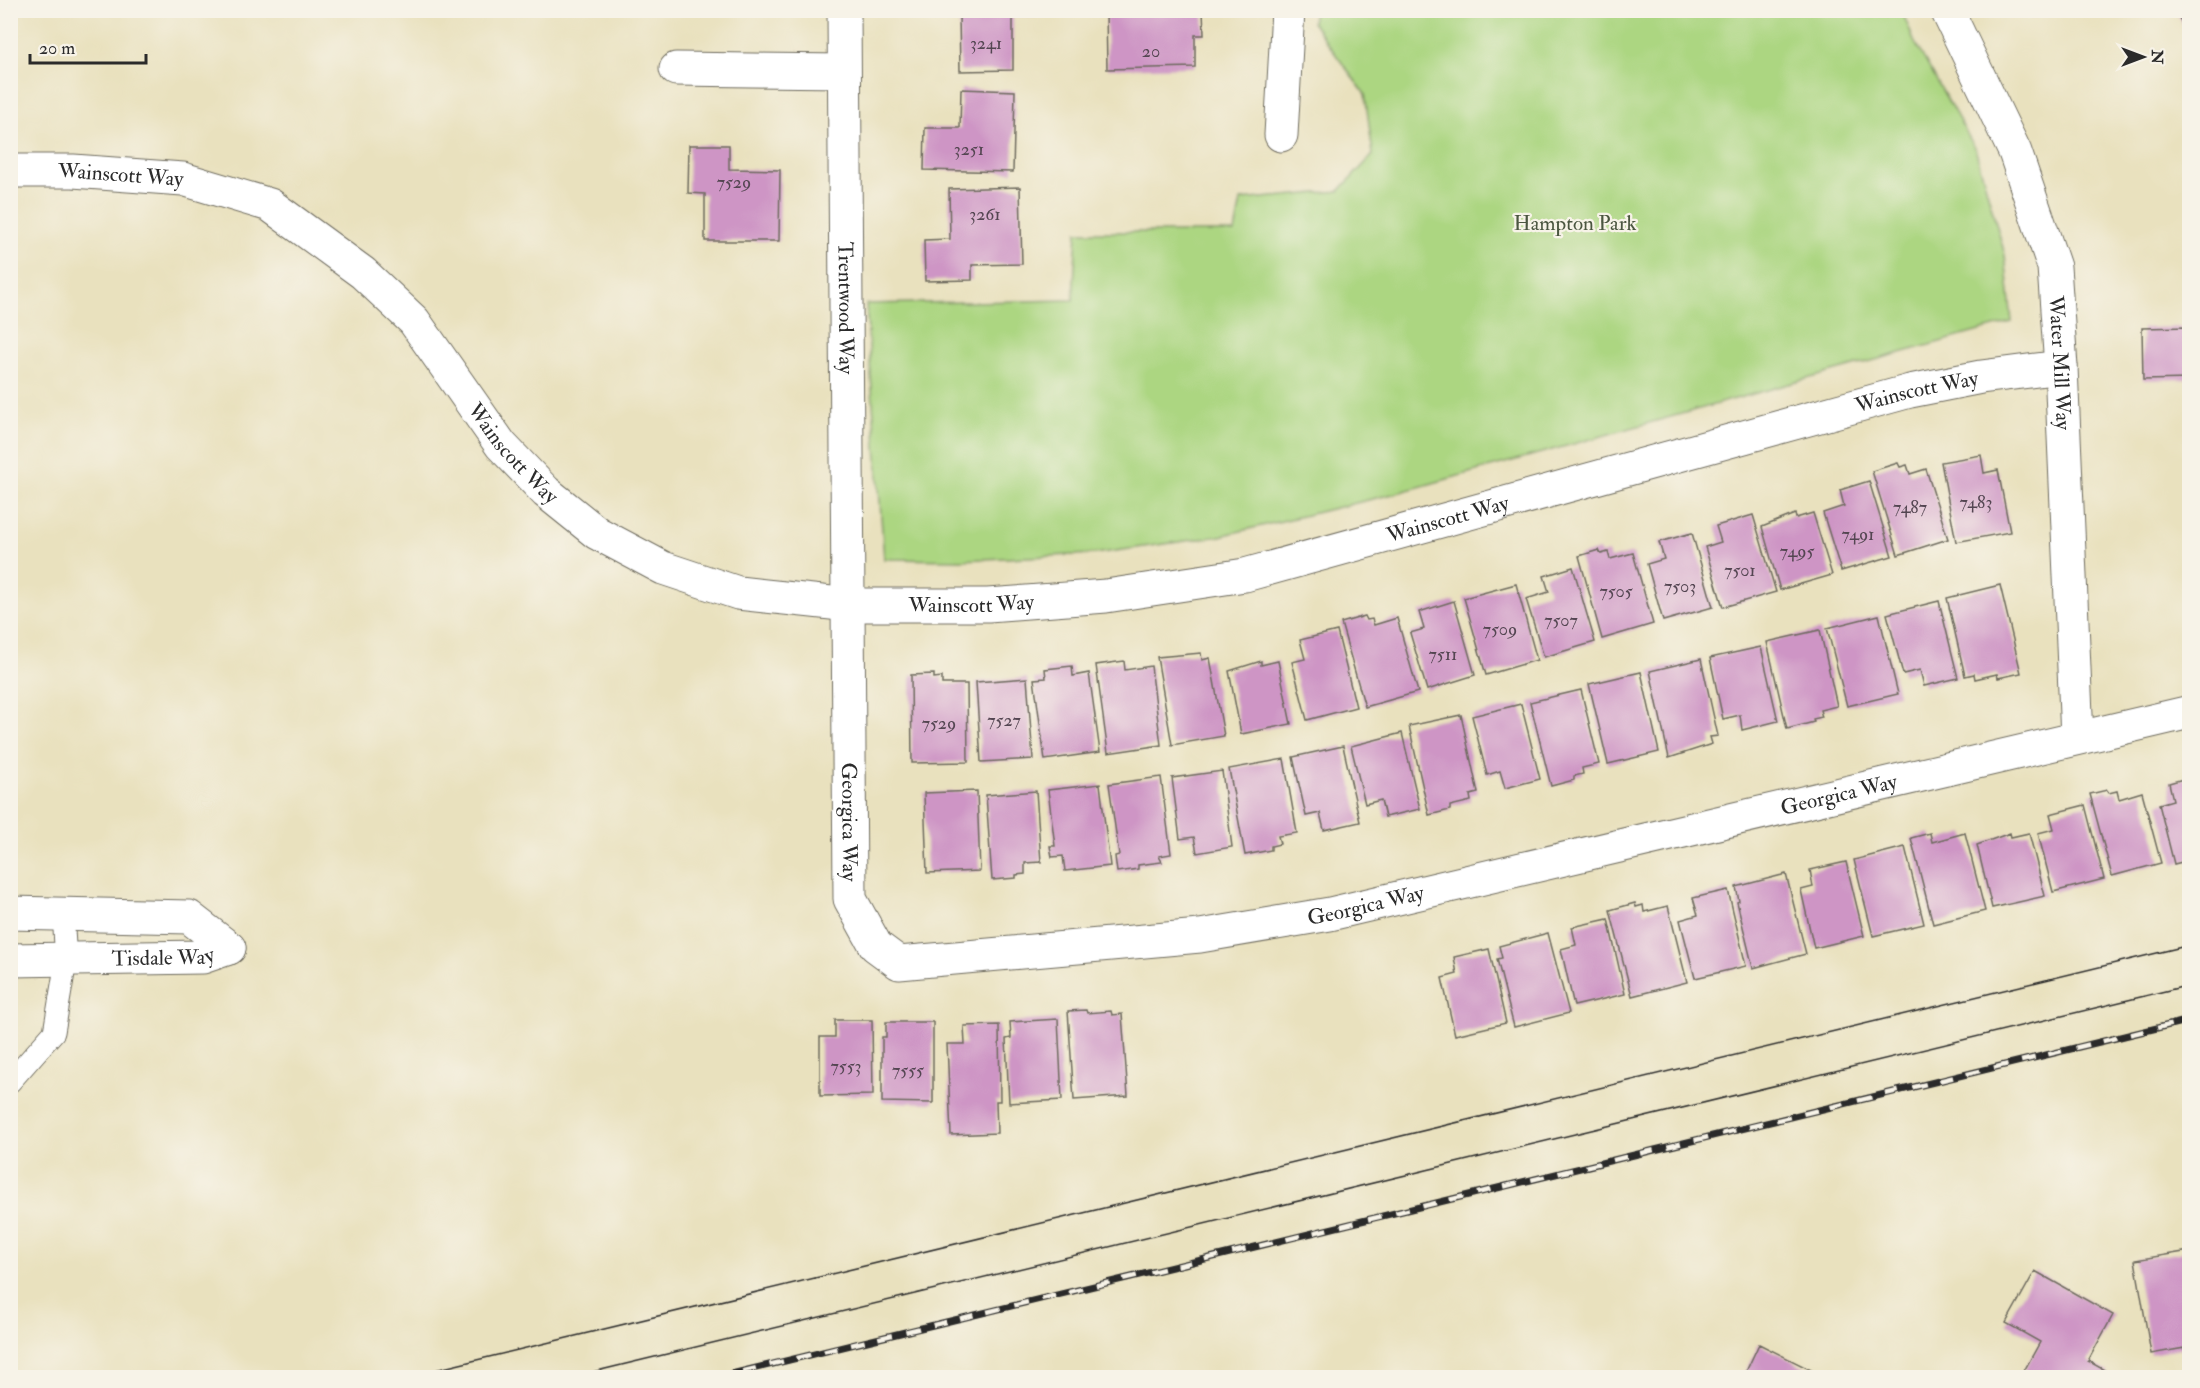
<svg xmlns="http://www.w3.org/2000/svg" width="2200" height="1388" font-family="'IM FELL Double Pica',serif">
<rect width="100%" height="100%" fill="#f7f3e8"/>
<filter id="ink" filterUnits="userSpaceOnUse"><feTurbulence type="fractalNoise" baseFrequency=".0167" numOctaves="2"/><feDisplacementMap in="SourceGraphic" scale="12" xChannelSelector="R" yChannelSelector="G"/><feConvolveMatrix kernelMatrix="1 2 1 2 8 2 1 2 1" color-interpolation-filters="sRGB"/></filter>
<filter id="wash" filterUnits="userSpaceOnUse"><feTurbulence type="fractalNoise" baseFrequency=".008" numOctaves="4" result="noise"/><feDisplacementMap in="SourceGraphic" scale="24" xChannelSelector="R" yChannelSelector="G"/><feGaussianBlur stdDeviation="1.35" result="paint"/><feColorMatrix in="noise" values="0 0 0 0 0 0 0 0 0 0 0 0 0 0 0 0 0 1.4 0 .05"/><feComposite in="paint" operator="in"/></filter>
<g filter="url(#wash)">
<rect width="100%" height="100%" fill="#e9e1be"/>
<!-- green -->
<path fill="#acd681" stroke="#6c8056" stroke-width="1.5" d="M1902,11L1914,41L1975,148L2005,255L2012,322L1397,493L1220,536L1095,554L960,560L884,559L866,304L1073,300L1077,232H1235L1241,200L1339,191L1373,155L1365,94L1312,22L1314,11Z"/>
<g id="blocks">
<!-- building -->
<path fill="#ce95c5" d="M925,10H1037V16H1013V70L960,71L959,14L925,15Z
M1106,10H1203L1204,35H1195V67L1107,69Z
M2175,10H2190V21L2183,25Z
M961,89L1015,91L1013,172L924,170L925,128H960Z
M689,145H729V169L780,170L779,241H705V194L688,193Z
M1020,187L1022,264L972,265V280L925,281L924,240L950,239L949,189Z
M2190,327V379L2143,380L2142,328Z
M1981,455L1984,473L1998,470L2010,532L1956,542L1941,462Z
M1898,463L1900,467L1907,465L1910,474L1926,469L1948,539L1898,555L1872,471Z
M1869,481L1892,556L1841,571L1823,513L1844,506L1840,490Z
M1813,513L1832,575L1780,590L1762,527L1795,514L1796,518Z
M1753,515L1776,592L1723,607L1705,547L1721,542L1716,526Z
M1692,533L1713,607L1663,621L1647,564L1664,559L1659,542Z
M1599,550L1601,554L1608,552L1610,559L1633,553L1653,624L1602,639L1579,556Z
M1573,567L1595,642L1544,657L1526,599L1549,592L1544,576Z
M1516,584L1537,660L1486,675L1464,598Z
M2000,585L2021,673L1998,678L1997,674L1975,679L1974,674L1965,676L1947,598Z
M1454,601L1475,675L1427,690L1410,633L1424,629L1419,612Z
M1939,601L1958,678L1924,686L1920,670L1903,674L1887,614Z
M1879,615L1898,694L1847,706L1827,628Z
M1365,616L1367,620L1372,619L1374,625L1397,618L1418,692L1365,707L1341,623Z
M1820,630L1837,706L1820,710L1822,717L1813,719L1814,722L1787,729L1767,642Z
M1337,631L1356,707L1307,720L1292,662L1305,659L1300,640Z
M1761,647L1778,721L1742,730L1740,715L1723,719L1710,658Z
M1201,653L1202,660L1210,658L1224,736L1172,745L1157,657Z
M1701,659L1718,736L1710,737L1712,744L1669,758L1650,671Z
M1124,661L1125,670L1151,666L1161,745L1108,753L1096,665Z
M1261,661V665L1278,661L1291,724L1241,734L1229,671Z
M1072,666L1073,676L1089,673L1100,752L1045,760L1034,679L1046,678L1045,669Z
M1641,672L1659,752L1608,764L1589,684Z
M934,674V678L942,677V684H967L968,762L912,763L911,675Z
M1027,678L1033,759L981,762L976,682Z
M1581,690L1599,764L1582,768L1583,774L1574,776V780L1551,786L1530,702Z
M1521,704L1540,779L1505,788L1500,771L1487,775L1472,716Z
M1461,715L1478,793L1470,795L1471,801L1450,806V810L1429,815L1409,726Z
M1402,733L1420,809L1385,817L1381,800L1365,804L1351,746Z
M1343,746L1360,822L1324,830L1320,813L1306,816L1293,757Z
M1284,759L1297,833L1278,836L1280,844L1271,846V850L1245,855L1229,769Z
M1222,771L1232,847L1197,853L1194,837L1180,839L1172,778Z
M1161,777L1171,854L1159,856L1162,862L1138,865V869L1117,872L1115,856L1119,855L1109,784Z
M2190,777V860L2174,864L2159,804L2173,800L2169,783Z
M1100,784L1110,866L1065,871L1063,856L1052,857L1050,846H1055L1048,790Z
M2107,790L2109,793L2117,791L2119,799L2142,792L2161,863L2112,876L2090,794Z
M977,791L980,871L927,873L924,793Z
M1036,791L1041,862L1025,863V874L1016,875V878L992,880L986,795Z
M2085,805L2104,879L2053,892L2038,833L2054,829L2050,814Z
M1930,833L1932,842L1965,833L1985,911L1933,924L1911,838Z
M2010,833L2011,837L2029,833L2045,896L1992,908L1977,845Z
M1905,847L1924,924L1873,936L1854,860Z
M1846,862L1864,936L1814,948L1801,890L1813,887L1810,870Z
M1786,874L1806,954L1753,968L1737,902L1739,901L1736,887Z
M1728,890L1746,966L1695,978L1680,920L1698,915L1693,898Z
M1635,903L1636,907L1643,905L1644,912L1668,906L1687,982L1632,996L1610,910Z
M1608,919L1625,994L1574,1006L1561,949L1576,945L1572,927Z
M1548,933L1569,1013L1514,1027L1497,959L1502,958L1499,946Z
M1489,949L1506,1023L1455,1035L1442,978L1457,974L1454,957Z
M1086,1010L1087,1013L1111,1011L1112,1015L1122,1014L1128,1096L1074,1100L1068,1011Z
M1058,1019L1062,1100L1009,1103L1006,1039L1011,1038L1010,1022Z
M835,1020H872L873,1095L820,1096V1037H835Z
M886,1022H933V1103L882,1102V1037H886Z
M999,1025L1000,1101H996L997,1133L951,1135L947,1044H965L964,1026Z
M2190,1251V1347L2151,1354L2135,1260Z
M2035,1271L2113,1315L2088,1361L2108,1372L2105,1378H2036L2024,1371L2040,1342L2006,1323Z
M1759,1344L1827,1378H1743Z"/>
</g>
</g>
<g filter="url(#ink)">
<use href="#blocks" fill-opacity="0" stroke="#6e6b5e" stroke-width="1.5"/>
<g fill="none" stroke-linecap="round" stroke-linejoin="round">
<defs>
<path id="service" d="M10,1082L54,1032L66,961L63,914"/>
<g id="minor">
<path id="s1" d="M844,10L850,899L876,946L899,963L1200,936L1330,914L2190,712"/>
<path id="s2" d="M1947,10L2015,152L2054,267L2061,367L2077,738"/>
<path d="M676,69L843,71"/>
<path d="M1281,135L1288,10"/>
<path id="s3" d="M10,171H73L183,179L270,205L363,273L414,321L501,445L546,492L597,533L663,568L738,593L850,605H988L1106,596L1245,575L1910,391L1981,377L2061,367"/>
<path d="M10,913L189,917L229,948"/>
<path id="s4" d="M10,960L203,957L229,948"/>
</g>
</defs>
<!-- service casing -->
<use href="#service" stroke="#6e6b5e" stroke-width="23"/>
<!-- minor casing -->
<use href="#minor" stroke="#6e6b5e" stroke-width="35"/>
<!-- service -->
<use href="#service" stroke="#fff" stroke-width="21"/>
<!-- minor -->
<use href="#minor" stroke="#fff" stroke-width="33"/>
<!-- tram -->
<path stroke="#2b2b2b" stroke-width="1.5" d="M402,1378L2190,945
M568,1378L2190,985"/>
<defs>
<path id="rail" d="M715,1378L2190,1020"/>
</defs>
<!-- rail casing -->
<use href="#rail" stroke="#2b2b2b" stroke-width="7"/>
<!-- rail -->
<use href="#rail" stroke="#f7f3e8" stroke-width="4.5" stroke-dasharray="14" stroke-linecap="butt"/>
</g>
</g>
<g text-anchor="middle" stroke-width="4.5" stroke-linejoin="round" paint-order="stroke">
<!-- number labels -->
<g font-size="18" fill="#544652">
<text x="986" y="49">3241</text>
<text x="1151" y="57">20</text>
<text x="969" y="155">3251</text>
<text x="734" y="188">7529</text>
<text x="985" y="220">3261</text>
<text x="1976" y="508">7483</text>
<text x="1910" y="513">7487</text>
<text x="1858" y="540">7491</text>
<text x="1797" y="557">7495</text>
<text x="1740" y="576">7501</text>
<text x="1680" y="592">7503</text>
<text x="1616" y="597">7505</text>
<text x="1561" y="626">7507</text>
<text x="1500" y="635">7509</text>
<text x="1443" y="660">7511</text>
<text x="1004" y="726">7527</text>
<text x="939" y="729">7529</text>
<text x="846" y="1072">7553</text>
<text x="908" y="1076">7555</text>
</g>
<!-- street labels -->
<g font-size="21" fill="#2b2b2b" stroke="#f7f3e8">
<text dy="7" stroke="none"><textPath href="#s3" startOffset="111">Wainscott Way</textPath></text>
<text dy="7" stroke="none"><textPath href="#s1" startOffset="298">Trentwood Way</textPath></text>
<text dy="7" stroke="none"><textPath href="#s2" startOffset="375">Water Mill Way</textPath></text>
<text dy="7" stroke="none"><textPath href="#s3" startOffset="2091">Wainscott Way</textPath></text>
<text dy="7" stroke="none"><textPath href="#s3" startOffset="615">Wainscott Way</textPath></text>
<text dy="7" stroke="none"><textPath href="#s3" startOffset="1605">Wainscott Way</textPath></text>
<text dy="7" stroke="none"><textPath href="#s3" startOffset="1119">Wainscott Way</textPath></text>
<text dy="7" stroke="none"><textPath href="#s1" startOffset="1928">Georgica Way</textPath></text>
<text dy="7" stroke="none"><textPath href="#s1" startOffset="812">Georgica Way</textPath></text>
<text dy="7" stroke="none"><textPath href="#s1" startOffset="1442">Georgica Way</textPath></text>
<text dy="7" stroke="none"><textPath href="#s4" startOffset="153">Tisdale Way</textPath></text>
</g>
<!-- park labels -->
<g font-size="21" fill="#4b5640" stroke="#f7f3e8">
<text x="1575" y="230">Hampton Park</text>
</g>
</g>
<!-- margin -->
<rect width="2200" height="1388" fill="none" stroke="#f7f3e8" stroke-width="36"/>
<!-- north arrow -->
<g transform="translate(2143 57) rotate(90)" stroke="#f7f3e8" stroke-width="4.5" paint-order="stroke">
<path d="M0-4.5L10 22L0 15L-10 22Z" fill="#2b2b2b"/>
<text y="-9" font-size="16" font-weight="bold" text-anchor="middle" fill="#2b2b2b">N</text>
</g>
<!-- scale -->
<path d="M30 54v9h116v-9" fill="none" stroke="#2b2b2b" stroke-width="3"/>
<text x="39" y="54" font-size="18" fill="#2b2b2b" stroke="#f7f3e8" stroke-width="4.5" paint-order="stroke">20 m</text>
</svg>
